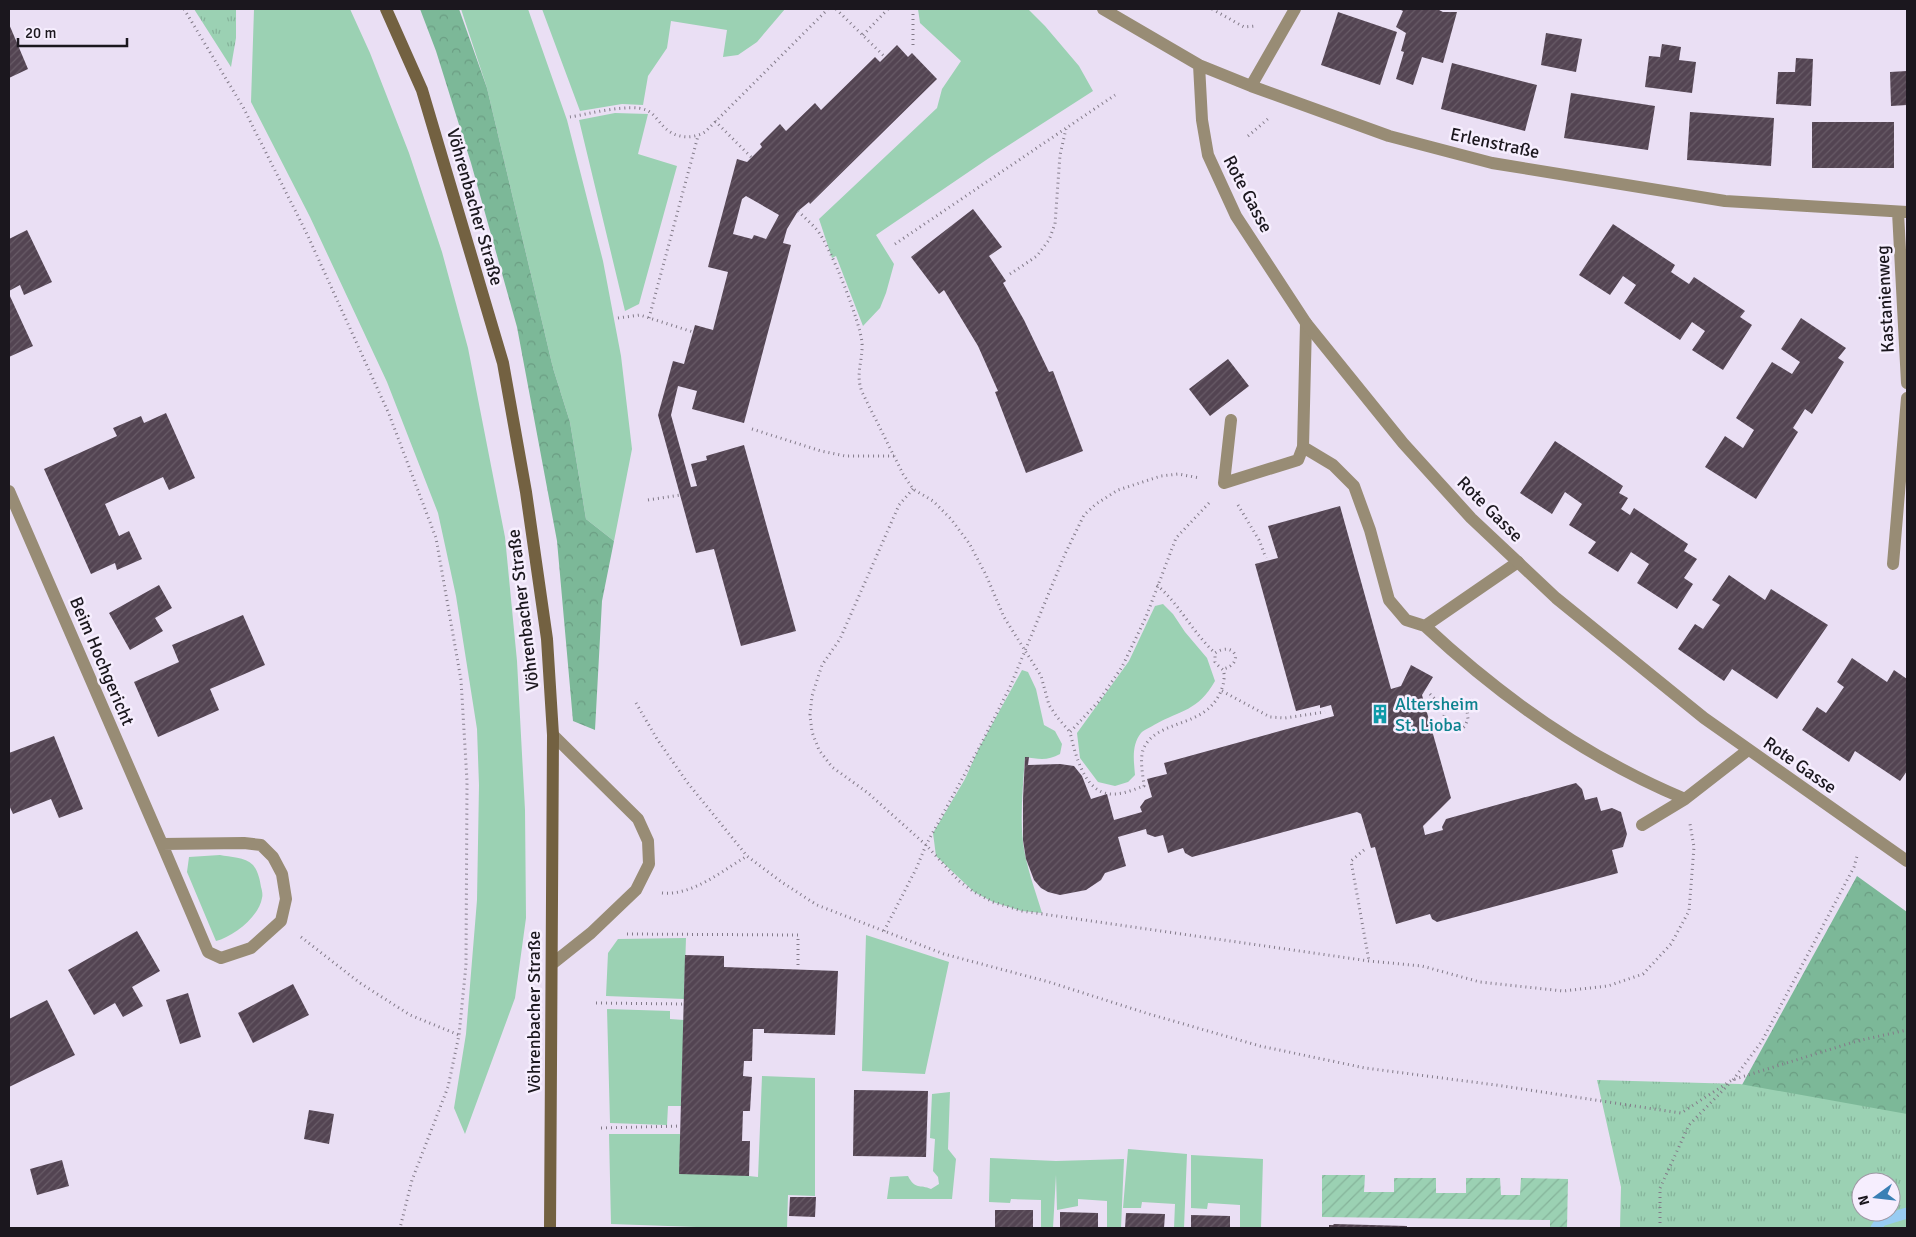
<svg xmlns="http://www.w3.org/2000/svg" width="1916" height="1237" font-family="Signika,sans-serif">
<defs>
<pattern id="forest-crowns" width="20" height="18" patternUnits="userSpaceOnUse" patternTransform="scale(1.25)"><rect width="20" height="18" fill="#7cb898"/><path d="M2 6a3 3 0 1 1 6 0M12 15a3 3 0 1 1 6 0" fill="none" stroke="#6b9d83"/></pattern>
<pattern id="park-tufts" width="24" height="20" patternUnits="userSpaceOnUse" patternTransform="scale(1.25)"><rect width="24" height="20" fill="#9bd1b3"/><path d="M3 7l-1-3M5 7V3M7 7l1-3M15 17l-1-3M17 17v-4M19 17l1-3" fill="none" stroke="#85b39a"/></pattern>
<pattern id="garden-furrows" width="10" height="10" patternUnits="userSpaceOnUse" patternTransform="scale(1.25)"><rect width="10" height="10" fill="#9bd1b3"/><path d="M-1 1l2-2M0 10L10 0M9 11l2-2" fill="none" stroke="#85b39a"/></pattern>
<pattern id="building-hatch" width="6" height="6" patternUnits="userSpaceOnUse" patternTransform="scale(1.25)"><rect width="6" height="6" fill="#534452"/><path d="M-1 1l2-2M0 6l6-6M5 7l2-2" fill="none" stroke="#685b67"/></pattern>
</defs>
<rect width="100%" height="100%" fill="#eadff4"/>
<!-- grass -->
<path fill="#9bd1b3" d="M254,9H350L370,53L409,153L442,252L468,348L505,537L517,661L525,810L526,918L515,998L465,1134L454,1108L466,1034L477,900L479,785L477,729L456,596L438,513L387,382L310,217L251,102Z
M461,9H528L567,120L603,261L621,356L632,449L614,541L586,519L570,422L553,368L487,88Z
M542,9H785L757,42L738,55L723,57L727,30L671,21L667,48L648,76L643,105L622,104L580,111Z
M918,9H1028L1045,26L1079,66L1093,91L992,156L876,235L894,264L886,293L880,308L863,326L836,256L832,258L819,219L937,108L942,89L961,61L920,23Z
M615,113L648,114L638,154L677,166L639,304L625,311L579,120Z
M1163,604L1173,614L1185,632L1207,658L1215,681C1197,712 1182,709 1154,725C1150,728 1143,730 1141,733C1131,745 1134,762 1135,775L1128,782L1115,786L1098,782L1080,758L1077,733L1129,661L1155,606Z
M1022,670L1028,672L1036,689L1044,725L1055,731L1062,744L1060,754C1048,761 1038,759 1025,757C1023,785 1020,815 1023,842C1026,866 1035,890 1042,913L1022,911L993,902L974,892L936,856L933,833L965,779L979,748Z
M220,855C230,857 245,857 253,865C258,871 260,880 261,887C262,890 263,895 262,898C259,917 233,937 216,941L187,872L189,857Z
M866,935L949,962L925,1074L862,1071Z
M686,938L684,999L606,996L608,953L618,939Z
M607,1009L670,1011V1019L684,1020L681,1106H668L667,1125L610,1123Z
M762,1076L815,1078V1196L788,1195L787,1228H725L611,1224L609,1134H680L749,1176L758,1177Z
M950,1092L948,1149L956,1159L952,1199H887L890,1177L908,1176C915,1190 920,1184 931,1189L939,1184L938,1177L933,1171L935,1139L930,1138L932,1094Z
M1128,1149L1187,1154L1184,1228H1174L1175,1204L1142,1202L1141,1208H1123Z
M1191,1155L1263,1159L1261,1228H1240V1205L1208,1203L1207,1209L1191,1208Z
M990,1158L1056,1161L1124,1159L1121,1228H1107V1201L1078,1199V1206L1057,1210L1056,1175L1053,1228H1041V1200L1011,1199L1010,1203L989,1202Z"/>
<!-- forest -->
<path fill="url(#forest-crowns)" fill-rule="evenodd" d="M420,9H459L487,88L553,368L570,422L586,519L614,541L602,601L595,730L573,721L557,541L517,327L471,163L436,51Z
M1857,876L1907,912V1212L1842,1228L1699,1163ZM1861,1182H1891V1212H1861Z"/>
<!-- park -->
<path fill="url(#park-tufts)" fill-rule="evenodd" d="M194,9H236V38L231,67Z
M1597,1080L1740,1084L1907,1114V1228H1620L1621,1187ZM1861,1182H1891V1212H1861Z"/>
<!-- garden -->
<path fill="url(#garden-furrows)" d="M1322,1175H1365L1364,1192H1394V1178H1436V1193H1466V1178H1500L1501,1195H1520L1521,1178L1568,1179L1567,1228H1580H1550V1220L1322,1217Z"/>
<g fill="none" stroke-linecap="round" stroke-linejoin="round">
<!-- stream -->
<path stroke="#98ccf3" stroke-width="11" d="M1876,1228L1881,1221L1907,1213"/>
</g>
<!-- building -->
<path fill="url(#building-hatch)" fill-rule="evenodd" d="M1399,9H1437L1443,12H1457L1443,63L1422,57L1413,85L1396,79L1404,52L1401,51L1406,33L1396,27L1403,11Z
M1338,12L1397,32L1380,85L1321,65Z
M9,24L28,69L9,78Z
M1546,33L1582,39L1576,72L1541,65Z
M1662,44L1681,47L1679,60L1696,62L1692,93L1645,87L1649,56L1660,57Z
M897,45L908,57L912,53L937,79L810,204L809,202L798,211L787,229L783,243L791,245L744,423L692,409L697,391L678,386L671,415L691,487L697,486L691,464L707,460L706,456L744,445L796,631L741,646L714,549L696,553L658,415L673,361L684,364L695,325L713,330L728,272L708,267L737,159L747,162L762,147L760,144L780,124L786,131L815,103L821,110L875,57L880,62ZM746,196L779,215L766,239L754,235L752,239L733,234L742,199Z
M1796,58L1813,59L1811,106L1776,104L1778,72H1795Z
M1452,63L1537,85L1525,131L1441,109Z
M1907,71V105L1891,106L1890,72Z
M1571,93L1655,106L1648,150L1564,138Z
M1690,112L1774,118L1771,166L1687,160Z
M1812,122H1894V168H1812Z
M973,209L1002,247L989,256L1006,281L1003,283L1024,320L1049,372L1053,371L1083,451L1026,473L995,392L998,391L978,346L944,290L939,294L911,257Z
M1613,224L1675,265L1671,272L1689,284L1694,277L1745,311L1740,317L1752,325L1723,370L1692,350L1705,331L1692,322L1680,340L1624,303L1636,285L1623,276L1610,295L1579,275Z
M27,230L52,282L24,295L20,285L9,291V239Z
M9,294L33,346L9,357Z
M1801,318L1846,348L1838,358L1844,362L1812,414L1805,409L1793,428L1798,432L1756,499L1705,467L1725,436L1743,448L1754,430L1736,418L1772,362L1792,374L1800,362L1781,349Z
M1228,359L1249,386L1210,416L1189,389Z
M166,413L195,478L169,490L163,477L105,504L119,536L129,531L142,559L117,570L115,563L91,574L44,469L117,436L113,428L141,416L144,423Z
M1555,441L1623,486L1619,493L1628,498L1621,509L1630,515L1634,508L1688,544L1684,551L1697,559L1684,578L1693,584L1677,609L1637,583L1649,564L1631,552L1618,572L1588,553L1596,542L1569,525L1582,504L1565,492L1552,514L1520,493Z
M1340,506L1391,689L1401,686L1411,665L1433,677L1422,695L1451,798L1423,826L1425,835L1443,830L1442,827L1446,819L1576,783L1582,789L1585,800L1597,797L1601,811L1612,808L1621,812L1627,834L1623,847L1612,850L1618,873L1437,922L1432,919L1430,914L1396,924L1375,847L1371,848L1361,814L1357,812L1192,857L1185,853L1183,848L1168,853L1163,835L1155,837L1147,834L1146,829L1118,837L1126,866L1105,873L1101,880L1086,890L1060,895L1048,892L1041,888L1034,880L1026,859L1023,840V799L1025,757H1029L1028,765L1060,764L1074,766L1082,776L1091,799L1107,794L1114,820L1142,812L1140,807L1145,800L1152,797L1147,779L1167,774L1164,763L1334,716L1331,705L1320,708V705L1296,711L1255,564L1278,558L1268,526Z
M1729,575L1765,600L1771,589L1828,625L1777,699L1732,669L1724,681L1678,649L1695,624L1703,629L1720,605L1712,600Z
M159,585L172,608L155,618L163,631L130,650L109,613Z
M243,615L265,665L210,689L219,710L158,737L134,682L179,662L172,645Z
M1852,658L1887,682L1894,670L1907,679V771L1900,781L1855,751L1849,762L1802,730L1817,707L1826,713L1844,687L1837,682Z
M54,736L83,809L59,818L51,799L13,814L9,805V753Z
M137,931L160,971L132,987L143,1006L123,1017L115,1003L94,1015L68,970Z
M685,955L724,956V967L838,971L835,1035L764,1033V1029H753L752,1061H744L743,1076L752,1077L750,1111H743L742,1141H750L749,1176L679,1174Z
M293,984L309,1015L253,1043L238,1013Z
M188,993L201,1037L180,1044L166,1000Z
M47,1000L75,1055L9,1087V1019Z
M854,1090L928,1091L926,1157L853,1156Z
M309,1110L334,1114L329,1144L304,1139Z
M62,1160L69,1186L37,1195L30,1169Z
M790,1197H816L815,1217L789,1216Z
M995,1210H1033V1228H995Z
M1060,1212L1098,1213V1228H1060Z
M1126,1213L1165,1214L1164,1228H1125Z
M1191,1215L1230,1216V1228H1191Z
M1334,1224L1407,1226V1228H1329V1225H1333Z"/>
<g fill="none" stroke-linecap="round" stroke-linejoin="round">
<!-- path -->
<path stroke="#837b89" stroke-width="3" stroke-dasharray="1 4" stroke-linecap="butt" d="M184,9L243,107L307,234L389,414L436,538L461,680L467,781L466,965L459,1035L448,1087L412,1180L400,1228
M836,9L885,57
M913,9V49
M1212,9L1244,27L1255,26
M863,35L888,9
M570,117C588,114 630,103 646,110C654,113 658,121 663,126C674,138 691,140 705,132L828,9
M715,121L752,158
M1248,136L1269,118
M798,211C804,217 811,223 817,230C830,245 861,324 862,343C863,362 855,373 862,392L903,474L913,489L933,501L951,519L969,543L986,575L1004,617L1041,676L1049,705L1057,717L1070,732
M895,244L1115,95
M1010,274L1037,256L1049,240L1055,224L1060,155L1066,129
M618,318L640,315L693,332
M649,318L698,136
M752,429L821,451L845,456H894
M913,489L899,505L840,639L822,665L812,696L810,715L812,732L819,750L832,767L868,793L926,845L959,881L974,892L993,902L1022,911L1369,961L1422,966L1480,982L1563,991L1608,986L1643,974L1671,944L1689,911L1694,847L1690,824
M648,500L681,495
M1209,503L1176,538L1146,617L1122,667L1098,702L1070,732C1075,754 1085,796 1114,794C1124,794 1135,789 1144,786C1143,774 1138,755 1146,744C1163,718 1211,728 1223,685C1224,681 1225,674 1223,670C1221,668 1217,665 1215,662V653C1235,640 1245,664 1223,669
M1238,505L1259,540L1266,558
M1157,585C1180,605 1193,633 1215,653
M1222,691L1270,717L1285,718L1325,712
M1430,694L1446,710
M636,703L657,739L687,782L747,856L783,883L817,905L884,931L944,954L1049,982L1149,1014L1260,1046L1365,1068L1496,1085L1681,1113L1732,1080L1857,1041L1907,1030
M1467,711L1457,704C1448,707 1443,711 1444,721L1453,730L1462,729L1465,726L1468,719L1467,711L1471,699
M1364,850L1351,861L1369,961
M662,893C692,896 722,871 747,856
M884,931L916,869L926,845L979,748L1010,687L1065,554L1084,515L1096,504L1118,490L1161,476L1178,474L1200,478
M627,934L798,935V965
M301,937L360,983L410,1015L459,1035
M596,1003L684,1004
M1733,1080L1762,1041L1854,867L1857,856
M601,1128L681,1126
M1660,1228V1188L1689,1125L1729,1084"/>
<!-- lane -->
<path stroke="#988c75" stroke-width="12" d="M1231,420L1224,483L1298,460L1303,447L1306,323
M1303,447L1333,465L1354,486L1370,530L1389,600L1406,620L1425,626
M1518,562L1425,626C1501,697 1589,759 1685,799
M1642,825L1685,799L1748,750
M552,964L591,933L636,890L649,864L648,841L638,819L553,735"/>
<!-- street -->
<path stroke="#988c75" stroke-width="12" d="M1103,9L1199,65L1251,86L1389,136L1492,163L1725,201L1907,212
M1199,65L1202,120L1208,155L1236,216L1306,323L1403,443L1471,518L1556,598L1704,718L1907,861
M1251,86L1295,9
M1898,212L1907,383
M9,491L162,844L208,952L221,958L251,948L281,921L286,899L282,874L273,857L261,845L244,843L162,844
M1893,564L1907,398"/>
<!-- secondary -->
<path stroke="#736141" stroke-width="12" d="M386,9L422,90L503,363L526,492L547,639L553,735L550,1228"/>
</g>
<!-- icons -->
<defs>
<symbol id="building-bare" viewBox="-9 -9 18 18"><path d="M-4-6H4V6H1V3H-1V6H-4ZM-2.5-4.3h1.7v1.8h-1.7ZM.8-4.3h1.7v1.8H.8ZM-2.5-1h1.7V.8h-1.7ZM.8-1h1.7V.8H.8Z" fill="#0f9aa8" stroke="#f6eefe" stroke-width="2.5" paint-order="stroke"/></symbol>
</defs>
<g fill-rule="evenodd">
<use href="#building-bare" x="1366" y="700" width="28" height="28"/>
</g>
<g text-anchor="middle" stroke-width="5" stroke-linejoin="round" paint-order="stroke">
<!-- street labels -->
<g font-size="18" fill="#1b171e" stroke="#f6eefe">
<text transform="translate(1495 143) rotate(12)" y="6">Erlenstraße</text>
<text transform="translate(1248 194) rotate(62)" y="6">Rote Gasse</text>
<text transform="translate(475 207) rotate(74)" y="6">Vöhrenbacher Straße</text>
<text transform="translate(1885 299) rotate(-93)" y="6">Kastanienweg</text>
<text transform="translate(1490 509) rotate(45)" y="6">Rote Gasse</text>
<text transform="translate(523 610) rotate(-97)" y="6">Vöhrenbacher Straße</text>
<text transform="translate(102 661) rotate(67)" y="6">Beim Hochgericht</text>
<text transform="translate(1800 765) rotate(35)" y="6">Rote Gasse</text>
<text transform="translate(534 1012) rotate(-90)" y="6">Vöhrenbacher Straße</text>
</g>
<!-- culture labels -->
<g font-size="18" fill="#0d838f" stroke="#f6eefe" text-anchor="start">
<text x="1395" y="710">Altersheim<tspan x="1395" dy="21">St. Lioba</tspan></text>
</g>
</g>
<!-- border -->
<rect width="1916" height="1237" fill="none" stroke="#1b171e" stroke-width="20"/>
<!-- north arrow -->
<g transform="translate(1876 1197) rotate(255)"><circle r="24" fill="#f6eefe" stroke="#9e98a4"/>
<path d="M0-4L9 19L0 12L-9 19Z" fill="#3a80b5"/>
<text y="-8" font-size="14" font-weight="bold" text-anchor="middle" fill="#1b171e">N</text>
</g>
<!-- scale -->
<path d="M18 38v8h109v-8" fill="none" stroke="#1b171e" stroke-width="2.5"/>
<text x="25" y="38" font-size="15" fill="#1b171e" stroke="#f6eefe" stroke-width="4" paint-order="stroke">20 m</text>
</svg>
